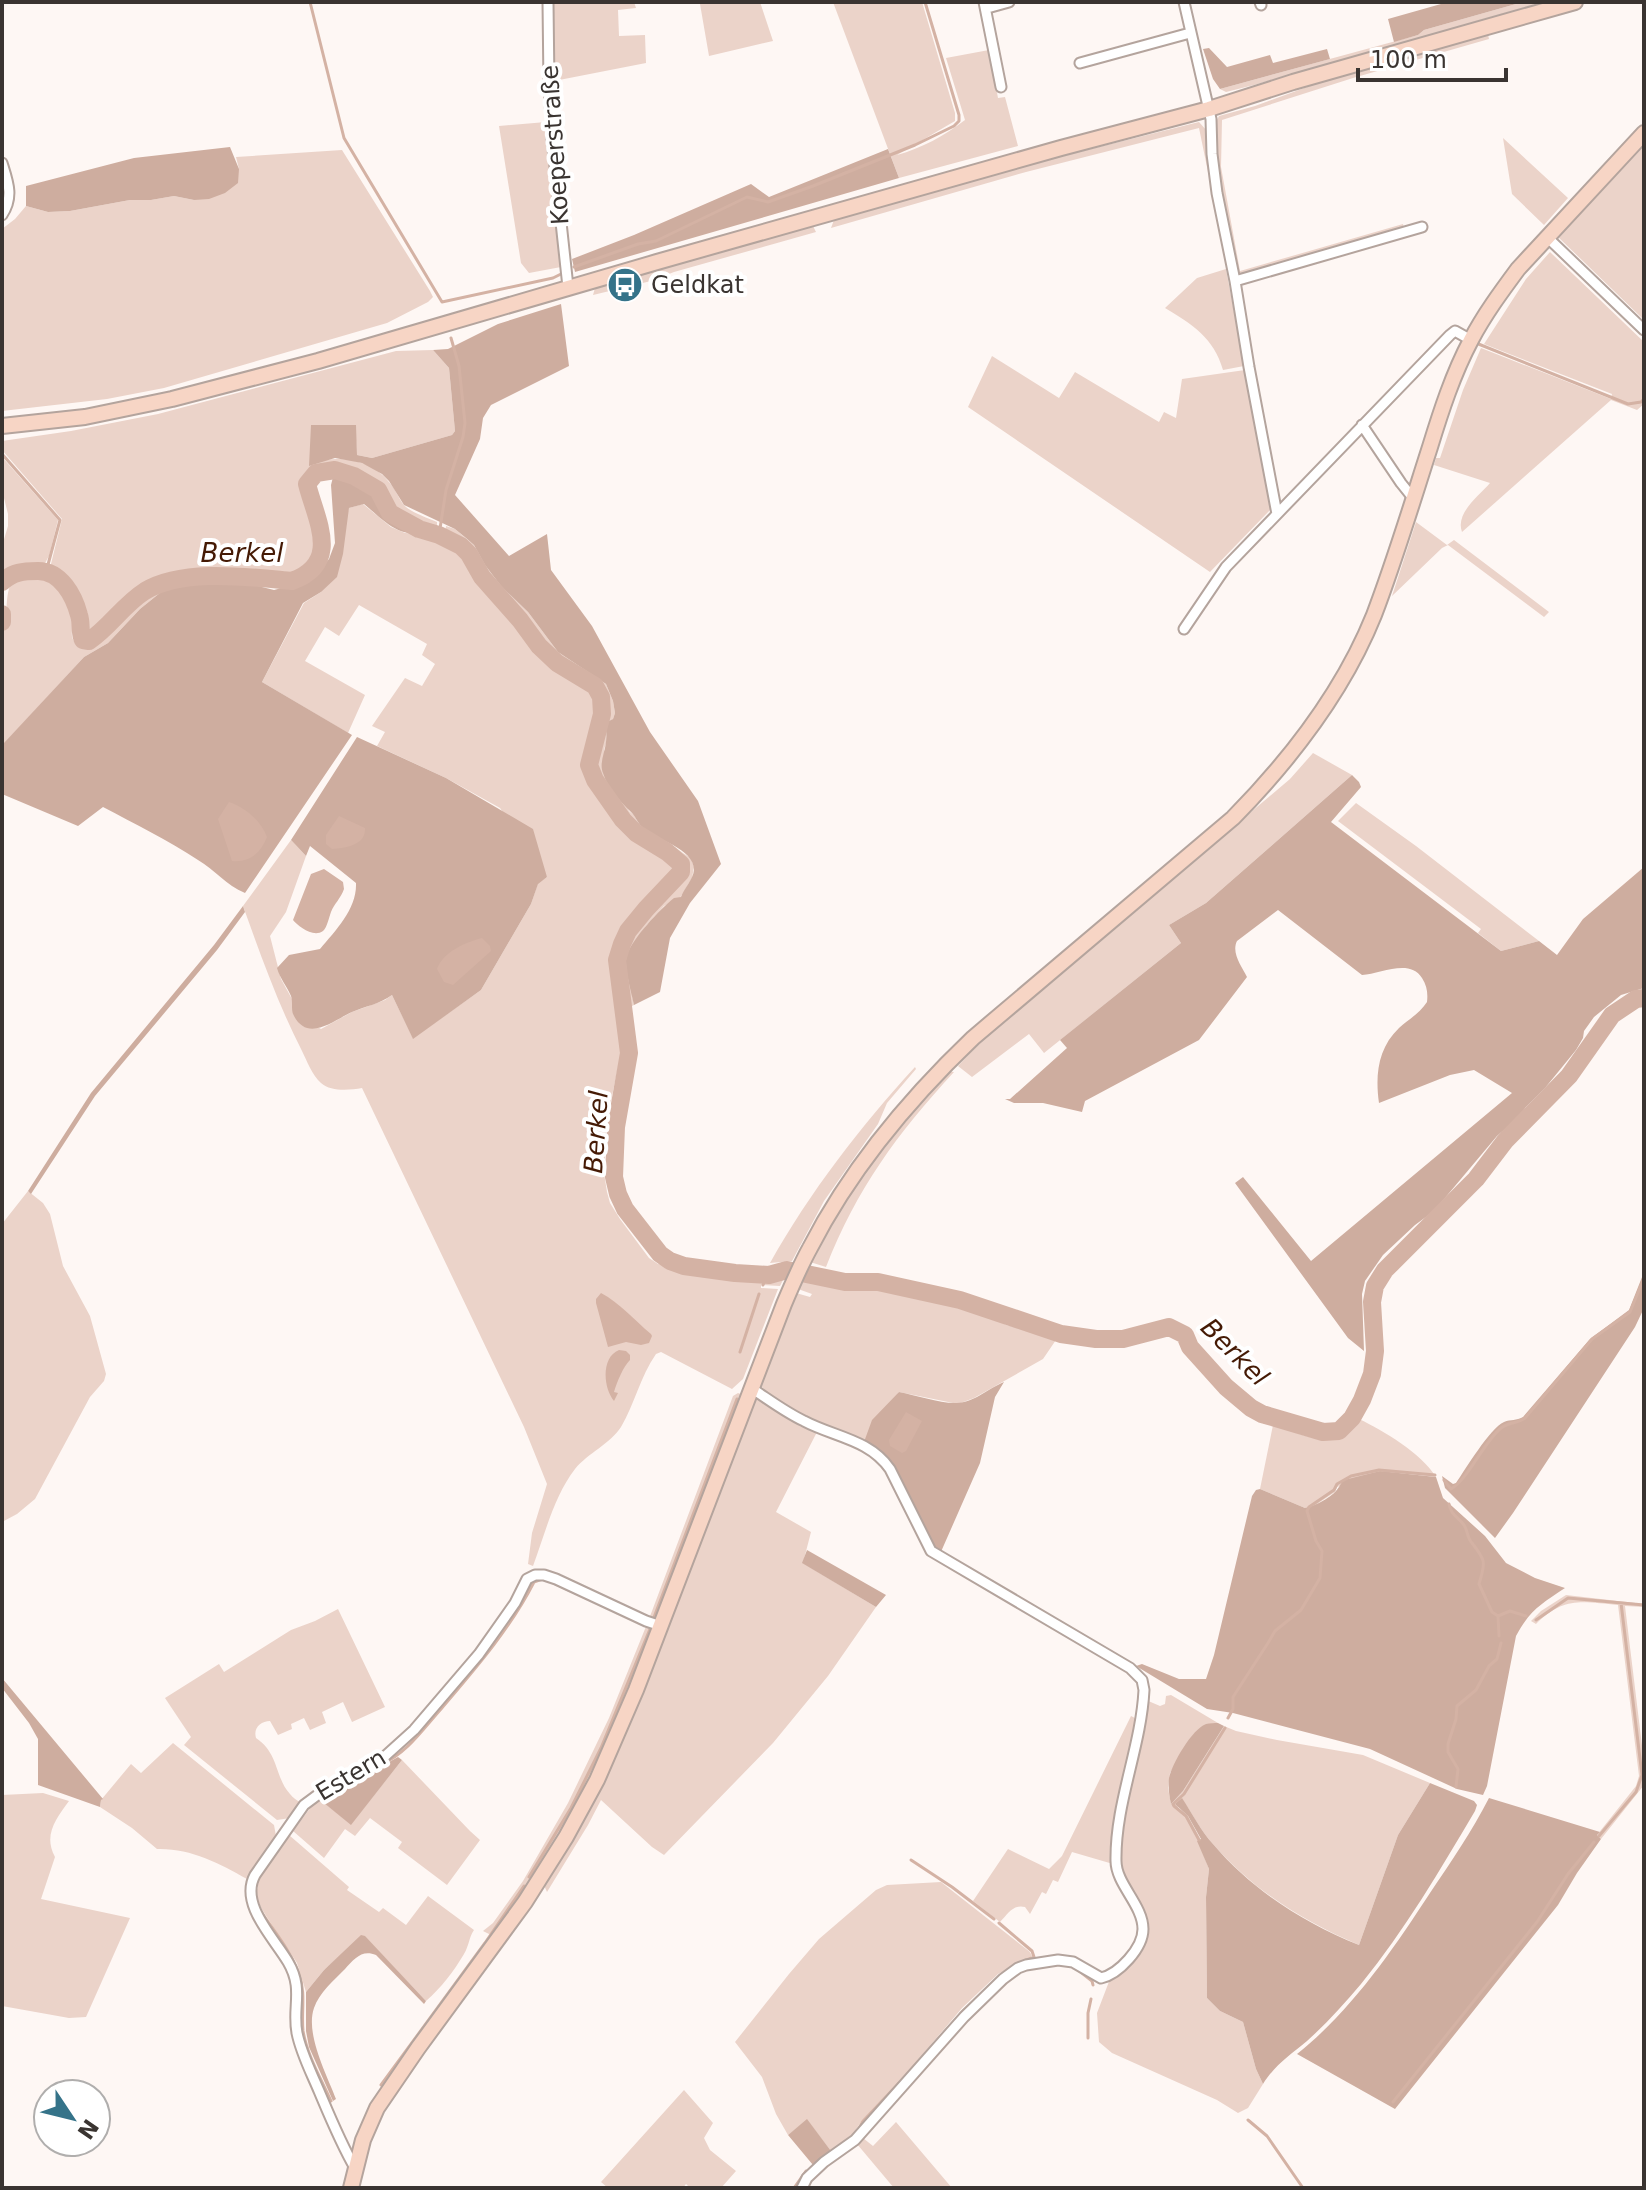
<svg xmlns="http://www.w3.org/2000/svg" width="1646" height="2190" font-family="'DejaVu Sans',sans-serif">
<rect width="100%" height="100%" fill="#fef7f4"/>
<!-- green -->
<path fill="#ebd3c9" d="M554,2H634L636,8L618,10L619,36L645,35L646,63L554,81Z
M718,2H760L773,41L709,56L700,4Z
M833,2H922L955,113V121L897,155C922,148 944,136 965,120L946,58L989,50L998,98L1005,97L1018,146L899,178Z
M1523,2H1543L1254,85L1226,92L1220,89L1418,35L1424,30Z
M1488,34L1489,39L1353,78L1222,120L1221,167L1240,271L1403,224L1404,228L1241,274L1236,272L1216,164V122L1219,116L1255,106L1318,83Z
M546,122L561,267L529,273L521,263L499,126Z
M1199,122L1207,131L1208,172L1199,128L1026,172L831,228L834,220L1043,161Z
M1503,138L1568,198L1544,225L1512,194Z
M1644,140V317L1643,319L1555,234Z
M342,150L430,291L433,297L428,302L387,323L164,388L107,399L2,411V229L15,219L26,206L48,212L70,211L130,200H151L174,196L194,200L239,169L236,157Z
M813,226L816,232L674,272L651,281L593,295L595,288Z
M1550,252L1644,342V404L1637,410L1611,400L1462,532C1455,513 1479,496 1490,483L1434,465L1436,458H1440L1463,390L1481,348L1611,399L1612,394L1484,344L1526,279Z
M1226,269L1244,366L1223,370C1214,338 1192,324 1165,308L1197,278Z
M433,350L449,368L455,431L452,435L372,458L357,455L355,425L325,460C347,456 375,463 389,482C395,488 398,497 403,504C411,513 426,517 437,522V527C424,523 407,521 396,511C389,505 389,495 383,488C372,473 330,459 313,469C307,473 305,479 301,484C314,512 328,546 304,571L292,574C247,575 178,560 140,588C130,595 120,603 111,612C103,619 100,628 89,633C88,627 89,620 87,614C81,594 67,579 50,568L62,519L2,450V441L71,431L158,414L396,351Z
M992,356L1059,398L1075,372L1159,422L1164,412L1176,418L1182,379L1245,370L1271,509L1210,572L968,407Z
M2,457L58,520L49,556L44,565L17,567L2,573V546L8,526V514L2,490Z
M363,504L391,527L405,533L430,534L459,548L479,579L521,626L536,648L553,665L593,690C604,715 591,731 587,756C584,783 616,822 636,838C649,849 666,853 677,866V871L660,888L624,931L613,958L623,1043L607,1120L604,1173L607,1192L610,1203L620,1219L649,1258L658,1264L667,1265L680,1271L735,1279L766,1281L785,1276L780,1286L761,1285V1288L778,1289L743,1379L732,1389L661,1352L656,1354C640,1377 635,1403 621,1427C610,1444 588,1453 575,1469C554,1496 545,1534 533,1566L528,1564L532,1533L547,1484L524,1427L362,1088C350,1090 331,1092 321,1083C312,1075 307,1061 302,1051C278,1004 261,956 243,906L291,840L306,856L286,912L270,936L281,979L292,999L293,1014L321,1029L352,1012L385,1000L392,995L413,1038L481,990L531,904L538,883L547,877L500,808L446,778L377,746L385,732L372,726L405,678L422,686L435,664L422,655L427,644L359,605L339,636L325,627L305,661L365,695L348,733L262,682L304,603L321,592L349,508Z
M1416,522L1447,545L1454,540L1549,612L1544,617L1448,545L1442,548L1392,596Z
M446,526L455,529L474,545L485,565L501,586L528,612L558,652L606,684L613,701L615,713L613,719L605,724L607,740L604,750L629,811L634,815L641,827L663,838L683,853L691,858L694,867L692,878L680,898L664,906L646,926L630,950L626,961L634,1005L628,1008C626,992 621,975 622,959C624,928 665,896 684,874L685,863L676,853L643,834L632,825L598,781L594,760L606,707L604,696L599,686L558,659L542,644L528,623L484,575L471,552L463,543L445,534Z
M28,576C34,577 43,576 48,578C60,583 72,603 73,616C74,631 65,641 85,648C102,642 111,628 123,615C137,601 152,592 171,584L140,609L108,643L84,657L2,746V634C10,619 2,587 16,579C19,577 24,577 28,576Z
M1313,753L1352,775L1206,903L1169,925L1181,943L1044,1053L1029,1034L972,1077L958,1066L988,1034L1290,779Z
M1356,803L1416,846L1539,941L1501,951L1478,933L1481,929L1338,821Z
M915,1067L916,1069L887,1103L878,1124L824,1201L792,1261L770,1263C810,1192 860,1127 915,1067Z
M945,1071L954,1072C897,1134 857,1188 826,1267L810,1262L824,1233L867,1164Z
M28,1191L43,1203L50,1214L63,1266L90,1316L106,1374L104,1381L90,1397L35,1499L17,1514L2,1522V1224Z
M802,1279L858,1291L883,1288L968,1307L986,1313L1006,1325L1058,1337L1043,1359L974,1398L958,1404L899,1392L864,1442C839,1432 767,1406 759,1381L796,1293L810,1297L812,1294L798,1289Z
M738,1393L743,1395L659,1619L655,1620L649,1619L733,1396Z
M752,1399H761L810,1430L817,1432L776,1512L811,1532L803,1563L876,1607L828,1676L773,1743L664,1855L652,1847L601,1800L588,1825L547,1892L543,1883L564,1851Z
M1359,1419C1384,1431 1421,1453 1436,1477L1380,1471L1337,1487L1335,1492L1311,1508H1305L1260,1489L1273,1425C1309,1436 1330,1452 1359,1419Z
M1566,1595L1644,1604V1607L1625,1606L1644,1762V1785L1601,1839L1597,1835L1636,1786L1639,1776L1618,1605C1582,1602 1564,1596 1536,1624L1531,1621L1541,1611Z
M338,1609L385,1707L352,1722L343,1702L322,1712L326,1723L310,1730L304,1718L291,1724L292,1729L278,1735L270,1721C261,1721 253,1728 256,1738C279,1753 275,1778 290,1794C293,1798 297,1800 301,1803L290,1818L277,1820L184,1745L191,1737L165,1698L219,1664L224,1672L291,1630L315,1621Z
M647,1624L655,1629L618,1722L573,1815L495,1937L483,1931L493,1923L523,1881L568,1803L609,1718Z
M1171,1695L1218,1723L1204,1725L1193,1735L1170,1773L1168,1788L1171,1804L1183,1791L1224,1726L1236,1731L1277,1740L1363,1755L1430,1783L1398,1835L1359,1945C1304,1922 1253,1890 1213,1844C1201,1831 1192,1813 1182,1799L1178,1808L1188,1816L1201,1840L1198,1841L1209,1869L1206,1897L1207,1998L1220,2011L1243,2022L1256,2069L1263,2084L1248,2108L1238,2113L1217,2100L1112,2053L1099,2042L1097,2013L1110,1979L1123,1972L1143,1940L1146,1928L1118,1865L1120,1832L1146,1700L1160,1706L1165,1704L1166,1696Z
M1131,1716L1137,1719L1113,1864L1072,1852L1058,1882L1053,1880L1046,1894L1042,1892L1030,1914L1025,1907C1013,1904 1008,1914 1000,1922L973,1901L1008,1849L1049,1869L1062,1856Z
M173,1743L274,1825L276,1836L251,1875L247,1879C219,1863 190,1848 157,1849L132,1828L100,1807L101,1800L131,1764L141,1773Z
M402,1760L470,1831L480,1840L447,1885L398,1848L402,1842L370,1818L355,1836L345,1829L324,1858L293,1831L314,1803L319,1799L351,1824Z
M43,1793L69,1801C56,1819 43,1835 55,1857L41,1899L130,1918L86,2017L69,2018L2,2006V1795Z
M289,1835L349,1887L347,1890L379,1912L383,1908L406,1925L428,1896L474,1930C469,1937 469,1946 464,1954C454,1971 441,1988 426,2001L365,1937L362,1936L324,1970L306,1992L297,1963L261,1908L256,1895L259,1879Z
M941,1882L1030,1952L1032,1956L998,1974L962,2008L906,2074L862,2120L854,2133L831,2151L807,2120L788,2135L776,2114L762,2077L735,2042L789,1974L819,1939L876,1890L887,1885Z
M684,2090L713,2123L704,2138L710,2150L736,2171L721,2188H690L686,2184L683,2188H608L601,2182Z
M896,2122L952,2188H894L857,2144L863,2138L873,2146Z"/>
<!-- forest -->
<path fill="#cead9f" d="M1448,2H1523L1424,30L1418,35L1394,42L1388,19Z
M1209,48L1227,67L1270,55L1273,63L1327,49L1330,59L1220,89L1213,79L1203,49Z
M230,147L239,169L238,183L225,193L209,199L194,200L174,196L151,200H130L70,211L48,212L26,206V186L134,158Z
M888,149L899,178L575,272L572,259L634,235L751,184L769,197Z
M561,304L569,366L491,405L483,418L480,439L455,495L509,556L547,534L551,570L592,626L650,732L698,801L721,864L690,903L670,938L660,992L634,1005C632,994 623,965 627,955C632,939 660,909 674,898L681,897C684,888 693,880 694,870C694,848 656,840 643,828C638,824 636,817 632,813C620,801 608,789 603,773C599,763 605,752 606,742C607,736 606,729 605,723L613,719L615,713L613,701L606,684L558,652L528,612L501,586L485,565L474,545L466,538L455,529L404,505L389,481L382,474L362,463L335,458L309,466L311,425H356L357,455L372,458L452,435L455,431L449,368L433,350L448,349L498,324Z
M341,467L350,469L376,496L385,514L414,533C394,534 379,516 364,504L349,508L343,554L337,577L321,592L303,603L262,682L352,735L245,893C226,885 215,870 198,860C168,840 135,824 103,807L78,826L2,794V746L4,743L84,657L108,643L140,609L171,584L193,580L238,581L274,590L304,582L319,571L329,559L335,543L331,485L334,473Z
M357,737L446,778L533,829L547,877L538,884L531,904L481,990L413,1039L392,995C380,1004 366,1006 352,1012C334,1020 307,1044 293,1014C291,1009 293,1002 291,996C287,986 280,979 277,968L289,955L320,949C336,930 357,909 356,883L310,846L306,856L291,840Z
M1352,775L1359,782L1361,787L1331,822L1501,951L1539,941L1557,955L1583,919L1644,867V988L1621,995L1594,1017L1584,1031L1583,1038L1576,1050L1545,1088L1525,1108L1520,1116L1497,1136L1434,1211L1415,1225L1383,1255L1365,1281L1362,1294L1364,1351L1348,1338L1235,1183L1243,1177L1311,1261L1512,1093L1474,1070L1450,1075L1379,1103C1375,1075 1378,1048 1399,1028C1409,1019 1420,1013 1427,1002C1428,993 1427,986 1422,978C1410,958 1380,974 1362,975L1278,910L1237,941C1231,953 1242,967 1247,977L1199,1040L1085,1101L1082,1112L1043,1103H1014L1005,1099H1010L1067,1048L1060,1040L1181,943L1169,925L1206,903Z
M243,906L245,912L217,950L95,1096L31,1194L28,1191L91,1093L214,945Z
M1644,1272V1308L1635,1327L1513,1513L1495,1538L1445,1488L1442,1476L1453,1484L1456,1483C1465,1470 1490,1428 1504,1422C1511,1419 1516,1421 1523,1417L1590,1339L1629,1310Z
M1004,1382L995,1397L980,1463L940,1554L933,1549L892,1468L864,1442L872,1420L899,1392C915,1395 942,1404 957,1403C973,1403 989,1388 1004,1382Z
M1380,1471L1436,1477L1443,1498L1485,1536L1506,1563L1535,1578L1565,1588C1541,1604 1530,1610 1516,1636L1487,1786L1483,1795L1457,1789L1370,1749L1233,1713L1207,1709L1136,1666L1142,1664L1179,1679H1206L1214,1655L1252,1496L1256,1490L1260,1489L1305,1508C1313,1507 1330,1498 1336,1491C1339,1488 1340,1484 1344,1480Z
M807,1550L879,1591L886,1595L876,1607L802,1563Z
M2,1678L103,1799L101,1800L100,1807L38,1785V1739L29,1723L2,1688Z
M1218,1723L1224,1726L1183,1791L1171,1804C1169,1795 1168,1787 1169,1778C1172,1764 1192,1729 1206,1724C1210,1723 1214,1723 1218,1723Z
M398,1757L402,1760L351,1825L319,1799L337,1788L336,1785L382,1766Z
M1430,1783L1474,1801L1477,1805L1475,1811C1440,1870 1405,1930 1361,1984C1344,2004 1326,2024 1307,2041C1290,2055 1275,2065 1263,2084L1256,2069L1243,2022L1220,2011L1207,1998L1206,1897L1209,1869L1197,1841L1201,1839L1188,1816L1175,1804L1182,1798C1192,1813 1201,1831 1213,1844C1252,1890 1304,1923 1359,1945L1398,1835Z
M1489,1798L1600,1832L1597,1835L1601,1839L1577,1873L1558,1905L1395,2109L1297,2054C1352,2010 1392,1951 1430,1893C1451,1862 1472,1831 1489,1798Z
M361,1935L365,1936L426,2001L424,2004L376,1955C362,1949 354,1959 345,1969C334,1980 319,1993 314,2008C305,2034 327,2075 336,2099L333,2101L309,2047L306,2031V1992L324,1970Z
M807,2119L831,2151L813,2165L788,2135Z"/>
<!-- water -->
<path fill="#d4b2a4" d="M229,802C245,807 262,822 267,837C261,853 249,863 232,861L218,819Z
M339,816L365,828C366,845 346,848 332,849L326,844V835Z
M324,869L343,882L344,889C341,898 334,904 331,912C329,917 327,928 323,931C313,938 298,926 293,920L311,874Z
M482,938L490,946L491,951L453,985L444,982L437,969C443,952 466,942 482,938Z
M601,1293C620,1303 634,1320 651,1334L652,1336L649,1343L641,1345L626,1342L608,1347L596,1303V1299Z
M619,1350L626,1351L630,1355V1360C623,1367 617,1382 614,1392L618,1393L614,1401C603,1388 601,1357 619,1350Z
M906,1412L922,1421L906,1451L902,1453L890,1446L889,1440Z"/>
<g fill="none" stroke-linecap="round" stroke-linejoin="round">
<!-- stream -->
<path stroke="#d4b2a4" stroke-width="3" d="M310,2L344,138L442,302L553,278L561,274
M574,267L638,244L656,241L747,197L768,202L813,186L915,145L954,126L959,121V115L925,2
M1476,343L1628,404L1641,402L1644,399
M2,454L60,520L46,572
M439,535L446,490L463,437L465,423L459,366L451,338
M763,1285L767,1275
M740,1352L759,1294
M1444,1480L1451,1489C1469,1478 1483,1443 1501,1428C1508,1422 1517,1424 1525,1418L1592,1339L1630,1312L1644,1278
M1449,1504C1451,1515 1458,1517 1464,1525C1468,1531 1467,1538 1472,1543C1487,1562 1485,1563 1479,1584L1492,1612L1498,1616L1499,1636
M549,1581L575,1593
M1498,1616L1510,1611L1526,1616
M653,1620L737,1399
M1536,1620L1568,1598L1644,1605
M1228,1718L1233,1709V1697L1268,1643L1275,1631L1301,1610L1320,1578L1322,1551L1316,1541L1307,1511L1309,1507L1334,1490L1337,1484L1351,1476L1379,1470L1435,1475
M382,1764C407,1753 423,1729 441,1709C475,1669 510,1629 534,1582L542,1579
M1456,1787L1458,1769L1448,1752V1744L1456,1719L1457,1706L1476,1690L1489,1666L1497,1659L1501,1643
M1599,1836L1636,1792L1642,1775L1621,1603
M1199,1840L1186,1816L1174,1806L1173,1804L1184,1794L1225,1728
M911,1860L952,1887L994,1919
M529,1877L571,1808L601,1748L650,1629
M260,1910C273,1930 291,1951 299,1974C306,1993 301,2012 303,2031C307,2055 321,2079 331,2101
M999,1923L1032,1951L1034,1957L1024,1961
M1073,1966L1092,1981L1093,1985
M1088,2038V2013L1091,1999
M912,2069L964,2010L1004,1973
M381,2085L485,1943L524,1886
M1393,2102L1537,1922L1568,1874L1594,1842
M1248,2120L1267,2136L1303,2188
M857,2132L863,2121L899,2083
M794,2188L806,2171"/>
<!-- river -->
<path stroke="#d4b2a4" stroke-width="18" d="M2,582C13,572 23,571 38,571C61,571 74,596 79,615C82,624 79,632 83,640L89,641C110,627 123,605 145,591C183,568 248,577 292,581C342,563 316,520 307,484L316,473L335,470L354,476L378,490L390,513L419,529L439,535L461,546L469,554L482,577L520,620L539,646L557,663L595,686L601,697L602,714L589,765L595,780L623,820L636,833L667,852L681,864V872L646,909L628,931L622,944L617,960L629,1053L616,1127L614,1177L618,1194L625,1209L660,1254L670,1261L684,1266L735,1273L769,1275L787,1270L845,1282H878L960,1300L1061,1334L1096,1339H1123L1169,1327L1185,1335L1190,1347L1226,1387L1251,1408L1262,1414L1323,1432L1339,1431L1352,1418L1362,1400L1372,1374L1375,1351L1372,1302L1375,1286L1385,1270L1476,1179L1505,1141L1569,1076L1612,1015L1636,999L1644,998
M2,614V622"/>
<defs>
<path id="street" d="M548,2L549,86L552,139L568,287
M984,2L1001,87
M1184,2L1211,119L1212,154L1217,193L1235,281L1249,367L1277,514
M1260,2L1261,5
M985,6L991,7L1009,2
M1080,63L1190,33
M2,163C8,182 14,197 2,215
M1547,237L1644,330
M1235,281L1422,227
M1362,425L1401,483L1413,498
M1184,629L1226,567L1450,335L1455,331L1471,340
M751,1388C768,1399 785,1412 804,1421C834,1437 869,1439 890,1469L931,1551L1130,1668L1142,1680L1144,1690C1141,1748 1115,1803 1116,1861C1116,1884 1143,1905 1143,1929C1143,1948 1119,1974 1101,1978L1073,1962L1058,1960L1026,1965L1018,1968L1003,1979L964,2017L855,2140L824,2162L807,2178L802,2188
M355,2168C341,2144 330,2117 319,2091C311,2072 301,2053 297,2033C292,2007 304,1989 288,1962C274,1938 239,1904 255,1875L304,1805L335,1782L383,1758L414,1730L479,1654L515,1603L527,1579L535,1575H544L556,1579L646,1621L661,1626"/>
<path id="secondary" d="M2,426L85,417L172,399L318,361L657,262L1061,148L1209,109L1293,82L1575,2
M351,2188L363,2140L377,2108L418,2048L525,1902L566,1837L597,1780L636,1690L784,1304C792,1285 800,1266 810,1248C851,1168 908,1100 973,1038L1233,818C1291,759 1343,692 1374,615C1395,560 1412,503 1430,447C1441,411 1453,374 1471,340C1484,315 1501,292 1518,269L1644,133"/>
</defs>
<!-- street casing -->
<use href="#street" stroke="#b4a49d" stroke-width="13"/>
<!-- secondary casing -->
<use href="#secondary" stroke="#b4a49d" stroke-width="18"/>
<!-- street -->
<use href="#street" stroke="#fff" stroke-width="9"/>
<!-- secondary -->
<use href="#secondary" stroke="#f7d5c5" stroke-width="14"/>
</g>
<!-- icons -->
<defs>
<symbol id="bus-disc" viewBox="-11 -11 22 22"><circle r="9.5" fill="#357389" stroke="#fff"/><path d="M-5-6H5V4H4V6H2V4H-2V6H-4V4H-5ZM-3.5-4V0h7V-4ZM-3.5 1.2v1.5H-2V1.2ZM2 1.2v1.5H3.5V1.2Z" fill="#fff"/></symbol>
</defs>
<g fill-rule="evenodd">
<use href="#bus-disc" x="605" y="265" width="40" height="40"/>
</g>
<g text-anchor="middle" stroke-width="8" stroke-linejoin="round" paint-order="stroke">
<!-- street labels -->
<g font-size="24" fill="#3a3431" stroke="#fff">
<text transform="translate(555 145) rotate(-94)" y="8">Koeperstraße</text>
<text transform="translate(351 1775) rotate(-31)" y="8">Estern</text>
</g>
<!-- poi labels -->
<g font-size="24" fill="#3a3431" stroke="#fff" text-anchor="start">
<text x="651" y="293">Geldkat</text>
</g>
<!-- water labels -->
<g font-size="26" font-style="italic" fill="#451a05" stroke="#fff">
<text x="242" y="562">Berkel</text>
<text transform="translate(596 1132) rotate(-86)" y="9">Berkel</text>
<text transform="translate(1235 1352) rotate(45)" y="9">Berkel</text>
</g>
</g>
<!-- border -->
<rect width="1646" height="2190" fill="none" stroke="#3a3431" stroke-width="8"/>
<!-- north arrow -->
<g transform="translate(72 2118) rotate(125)"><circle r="38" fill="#ffffff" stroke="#b0aead" stroke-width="2"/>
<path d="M0-6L14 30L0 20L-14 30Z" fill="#357389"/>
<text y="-12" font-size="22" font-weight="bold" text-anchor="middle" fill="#3a3431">N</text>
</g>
<!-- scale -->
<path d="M1358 68v12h148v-12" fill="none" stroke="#3a3431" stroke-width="4"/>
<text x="1370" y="68" font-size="24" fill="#3a3431" stroke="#ffffff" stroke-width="6" paint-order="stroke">100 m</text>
</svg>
